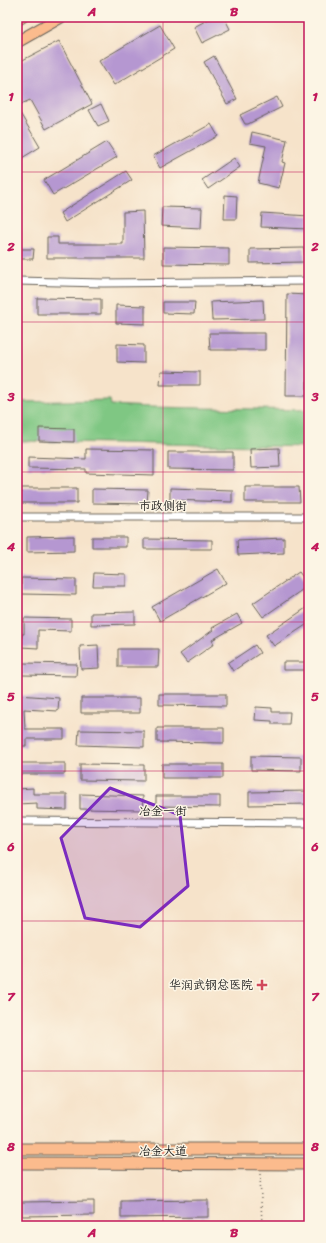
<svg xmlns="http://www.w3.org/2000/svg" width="326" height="1243" font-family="Sriracha,'LXGW WenKai TC',sans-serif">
<rect width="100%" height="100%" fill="#fcf5e5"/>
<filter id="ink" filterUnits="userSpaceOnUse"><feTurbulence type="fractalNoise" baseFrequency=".025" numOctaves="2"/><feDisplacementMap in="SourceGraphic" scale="8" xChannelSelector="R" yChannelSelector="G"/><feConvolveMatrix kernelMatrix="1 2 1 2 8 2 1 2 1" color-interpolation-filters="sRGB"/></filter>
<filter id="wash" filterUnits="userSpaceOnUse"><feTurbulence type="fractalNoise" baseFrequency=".012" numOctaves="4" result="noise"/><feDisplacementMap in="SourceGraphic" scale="16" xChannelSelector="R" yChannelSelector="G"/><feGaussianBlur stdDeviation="0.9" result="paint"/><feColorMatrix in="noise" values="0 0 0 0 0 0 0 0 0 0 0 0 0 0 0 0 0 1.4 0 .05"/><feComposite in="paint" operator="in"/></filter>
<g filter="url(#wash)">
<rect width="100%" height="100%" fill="#f6e3ca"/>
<!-- green -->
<path fill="#7fc783" stroke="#4e7250" d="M110,400L111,405L150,407L309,410V447L17,441V402Z"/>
<g id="blocks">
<!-- building -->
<path fill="#b597d1" d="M213,17H224L230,29L202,43L194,27Z
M160,25L174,49L114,85L99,61Z
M59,41L92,104L46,129L30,100L17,106V63Z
M214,56L237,99L227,104L204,62Z
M277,97L282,107L248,124H245L240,115Z
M101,104L109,121L98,126L89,110Z
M17,108L40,147L17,161Z
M211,124L218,136L160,168L153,156Z
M252,132L287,140L282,162L285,163L279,188L258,183L266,146L250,143Z
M107,142L117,157L53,195L44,180Z
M234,158L240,167L208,189L202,180Z
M126,171L132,180L65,222L60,213Z
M225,195L237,196L236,219H224Z
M162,207L202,208L201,228L161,226Z
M143,211L144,258H47V237H58V244H123V212Z
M262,213L309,216V229L261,227Z
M163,247L229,248V265L163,264Z
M304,248L305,262L250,263V249Z
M17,249H34L33,259H17Z
M287,294L308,295L307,396H286Z
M37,298L101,299V314H37Z
M263,300L264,319L212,320L211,302Z
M163,302H195L194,314L163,313Z
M116,305L145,306V324L116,323Z
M209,333H265V350H210Z
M117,344L144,345V363L117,362Z
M161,371L200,372V385H160Z
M39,428L74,429V442L39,441Z
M279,448L280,467L251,468L250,449Z
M86,449L154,450V475L86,473V469L28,468V457L86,459Z
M168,452H233V470L168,469Z
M245,487H299L300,502H245Z
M21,488H77V503H21Z
M170,488L232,490V502L170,500Z
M92,489L148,490L147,504L92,503Z
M74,536V551L27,552V537Z
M92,537H126V547H92Z
M284,538V553L238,555L237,540Z
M144,539L212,540V549H144Z
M218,569L226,583L160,621L152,607Z
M299,572L309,585L263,617L253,603Z
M94,573L126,574V586H93Z
M21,578L76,579V595L21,594Z
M309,606V623L274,646L266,635Z
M135,612V624L91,625V613Z
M237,614L242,623L212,640L214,644L187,663L180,654L213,630L212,628Z
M24,618L71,619V631L38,630V648L21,647L22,634H24Z
M98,645L99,668L81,669L80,646Z
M255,645L260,653L233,671L228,663Z
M118,649H159L158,667H118Z
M283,662H309V670H283Z
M23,663L77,664L76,676L22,675Z
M159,694H226V706L159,705Z
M19,695L59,698L58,711L24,709L25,729H64V739H26V746H17Z
M81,698H140V713H81Z
M256,707L272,708V712H290L289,724H272V721L255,720Z
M157,728H224V743L157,742Z
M79,730L144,731V747L78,745Z
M251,756L301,757V771L251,770Z
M19,763H65V774H19Z
M80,764L144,765V781L80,780Z
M162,764H223V778H162Z
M33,788V794H67V810L37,809V803L17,804V789Z
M309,791V804L249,805V792Z
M80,794L143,796L142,810L80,809Z
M156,796H220V807L156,806Z
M208,1200V1217L121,1218V1201Z
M94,1201V1215L22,1216V1202Z"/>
</g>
</g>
<g filter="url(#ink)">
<use href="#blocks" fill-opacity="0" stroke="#686259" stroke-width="1"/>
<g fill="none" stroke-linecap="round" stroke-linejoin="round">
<defs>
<path id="minor" d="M17,281L103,283L309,281
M17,517H309
M17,821L309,823"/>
<path id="primary" d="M17,20L22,17
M17,42L61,17
M17,1149H309
M17,1163L309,1164"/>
</defs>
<!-- minor casing -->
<use href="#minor" stroke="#686259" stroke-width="9"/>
<!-- primary casing -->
<use href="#primary" stroke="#686259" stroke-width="13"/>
<!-- path -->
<path stroke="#686259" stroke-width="1.5" stroke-dasharray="1 3" stroke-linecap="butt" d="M260,1174L262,1226"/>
<!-- minor -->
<use href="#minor" stroke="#fff" stroke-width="7"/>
<!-- primary -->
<use href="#primary" stroke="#fbbb8d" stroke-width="11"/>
</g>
</g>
<!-- marked area -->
<path fill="#7b2cbf" fill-opacity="0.2" stroke="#7b2cbf" stroke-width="3" stroke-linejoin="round" d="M110,788L180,815L188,886L140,927L85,918L61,838Z"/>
<!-- grid -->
<path fill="none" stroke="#c2185b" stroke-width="1" stroke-opacity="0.55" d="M163,17V1226M17,172H309M17,322H309M17,472H309M17,622H309M17,771H309M17,921H309M17,1071H309"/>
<!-- markers -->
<path fill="#d1495b" stroke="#fcf5e5" stroke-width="1.5" d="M260 979h4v4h4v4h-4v4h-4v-4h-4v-4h4z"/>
<g text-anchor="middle" stroke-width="3" stroke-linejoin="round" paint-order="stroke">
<!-- street labels -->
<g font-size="12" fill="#1c1c1c" stroke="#fcf5e5">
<text x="163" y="510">市政侧街</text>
<text x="163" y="815">冶金一街</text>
<text x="163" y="1155">冶金大道</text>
</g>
<!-- poi labels -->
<g font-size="12" fill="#1c1c1c" stroke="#fcf5e5" text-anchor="end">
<text x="253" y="989">华润武钢总医院</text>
</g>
</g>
<!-- margin -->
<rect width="326" height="1243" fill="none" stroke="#fcf5e5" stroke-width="44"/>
<rect x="22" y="22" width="282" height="1199" fill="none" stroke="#c2185b" stroke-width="1.5"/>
<g font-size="13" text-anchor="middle" font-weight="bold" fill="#c2185b">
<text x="92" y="16">A</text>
<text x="234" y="16">B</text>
<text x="11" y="101">1</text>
<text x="315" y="101">1</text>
<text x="11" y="251">2</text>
<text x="315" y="251">2</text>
<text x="11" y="401">3</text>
<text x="315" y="401">3</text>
<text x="11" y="551">4</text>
<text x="315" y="551">4</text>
<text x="11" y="701">5</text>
<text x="315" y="701">5</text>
<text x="11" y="851">6</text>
<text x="315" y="851">6</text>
<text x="11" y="1001">7</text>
<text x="315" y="1001">7</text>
<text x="11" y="1151">8</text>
<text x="315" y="1151">8</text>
<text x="92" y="1237">A</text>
<text x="234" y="1237">B</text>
</g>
</svg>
